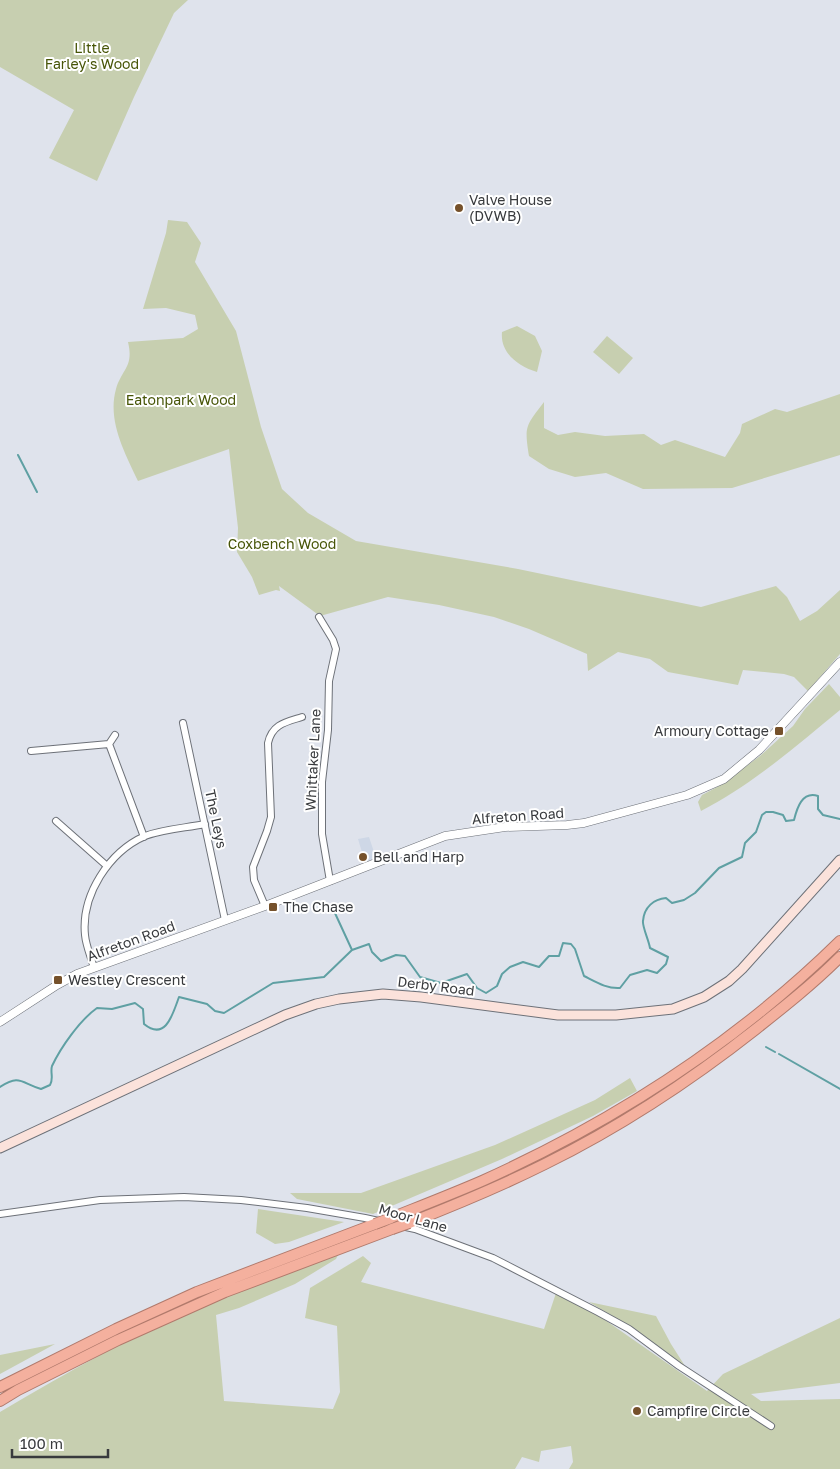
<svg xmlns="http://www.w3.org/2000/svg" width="840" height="1469" font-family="'Golos Text',sans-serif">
<rect width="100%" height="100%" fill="#dfe3ec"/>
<!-- built -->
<path fill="#ced7e6" d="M369,837L376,858L365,862L358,839Z"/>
<!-- green -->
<path fill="#c7cfb0" d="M0,0H188L174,13L134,97L97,181L49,158L74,110L0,67Z
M168,220L187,222L201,243L195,262L236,331L261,427L282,489L308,513L356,541L518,569L701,607L776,586L787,597L800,621L817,611L840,590V654L808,691L794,677L784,674L743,670L738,685L668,672L650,659L618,652L588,671L587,654L529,629L494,617L439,605L388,597L320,616L279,586L280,591L276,590L259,595L252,577L237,552L238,528L229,449L138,481C125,453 107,421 116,389C122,369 134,367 128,342L183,338L198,329L195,315L166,308L143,309L166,233Z
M517,326L535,336L542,351L537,372C518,366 500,353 502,332Z
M607,336L633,358L619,374L593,352Z
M840,394V455L732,488L643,489L606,473L575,477L549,469L529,456C524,425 526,426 544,402V428L558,435L575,432L605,436L644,434L661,445L675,440L725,457L740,433L742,424L775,409L787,412Z
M829,684L840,697V710C796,746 752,785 701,811L698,802L702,795L719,786L760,756L793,726L805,709Z
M630,1078L637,1091L593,1116L502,1159L373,1214L297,1199L290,1193H361L495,1145L595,1100Z
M258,1209L344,1222L289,1242L275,1244L256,1233Z
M338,1255L336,1259L295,1284L239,1308L216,1315L224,1401L333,1409L340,1392L337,1326L305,1318L310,1288L363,1256L371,1263L361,1282L544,1329L556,1293L595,1313L707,1391L723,1374L840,1318V1383L751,1394L761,1401L840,1399V1469H569L573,1462L571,1446L541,1451L539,1462L522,1457L515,1469H0V1412C69,1371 139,1332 213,1301C254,1284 297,1270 338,1255Z
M589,1302L656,1316L671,1344L685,1366L631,1327Z
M55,1344L0,1374V1355Z"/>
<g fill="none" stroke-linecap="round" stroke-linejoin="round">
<!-- stream -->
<path stroke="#5fa0a3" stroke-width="2" d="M18,455L37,492
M334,911L352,950
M766,1047L775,1052
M779,1054L840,1089
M0,1087C20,1074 21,1083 41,1089L50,1085C54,1079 50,1072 52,1066C61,1047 80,1020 97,1008L112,1009L135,1003L143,1009L144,1024C166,1042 173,1013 179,997L207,1004L215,1011L224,1013L273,983L324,977L352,950L369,944L372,952L381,961L396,955L405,956L420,977L441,983L467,974L477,988L486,993L497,986L502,974L510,967L523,962L539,967L549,956H559L563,943L571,944L575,949L584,976C596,982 607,989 620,988L630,975L647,970L657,973L666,964L668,957L650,948C649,941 642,926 643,921C644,907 654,899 666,898L672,903L684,900L695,893L719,868L742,857L745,843L756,832L762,815L766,812H773L783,815L786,821L794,820C797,808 802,791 818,796V809L823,815L840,819"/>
<defs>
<path id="minor" d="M319,617L333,640L336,649L329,681L328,730L322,782V834L330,881
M183,723L225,920
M115,735L109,744L144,837
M31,751L109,744
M56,821L107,866
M265,906L254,880L253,867L267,831L271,817L268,743C272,724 286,722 302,717
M94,968C91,957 86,946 85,935C81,895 109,852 145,836C164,829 185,828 205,824
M0,1214L100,1200L184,1197L241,1200L307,1208L365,1218L415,1229L493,1258L598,1312L629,1329L679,1366L771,1426"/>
<path id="tertiary" d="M0,1022L57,985L77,974L265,906L445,836L505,827L567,825L584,823L687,795L724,779L759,750L840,662"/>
<path id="secondary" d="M0,1148L285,1015L316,1004L339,999L383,994L421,997L558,1015H616L673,1009L704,997L729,981L742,969L840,860"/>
<path id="trunk" d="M391,1218C421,1206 452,1194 482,1181C613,1122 737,1042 840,941
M409,1223C455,1205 501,1186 545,1164C620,1127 690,1081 756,1029C785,1006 814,983 840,957
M0,1387L116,1329L197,1292L375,1224
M0,1401L18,1390L118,1340L225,1292L392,1229"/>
</defs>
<!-- minor casing -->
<use href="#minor" stroke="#6d7178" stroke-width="8"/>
<!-- tertiary casing -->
<use href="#tertiary" stroke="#6d7178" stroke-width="9"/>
<!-- secondary casing -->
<use href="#secondary" stroke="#6d7178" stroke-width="11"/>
<!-- trunk casing -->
<use href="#trunk" stroke="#b17a6c" stroke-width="12"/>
<!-- minor -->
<use href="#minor" stroke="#fff" stroke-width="6"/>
<!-- tertiary -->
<use href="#tertiary" stroke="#fff" stroke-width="8"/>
<!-- secondary -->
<use href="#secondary" stroke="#fbe2db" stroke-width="9"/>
<!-- trunk -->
<use href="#trunk" stroke="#f4b09e" stroke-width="10"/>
<defs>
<path id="trunk-bridge" d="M375,1224L391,1218
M392,1229L409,1223"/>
</defs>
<!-- trunk-bridge casing -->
<use href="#trunk-bridge" stroke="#b17a6c" stroke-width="12" stroke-linecap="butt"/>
<!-- trunk-bridge -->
<use href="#trunk-bridge" stroke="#f4b09e" stroke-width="10"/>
</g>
<!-- markers -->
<g fill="#75512b" stroke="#fff" stroke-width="2">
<circle cx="459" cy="208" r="5"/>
<rect x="774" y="726" width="10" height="10" rx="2.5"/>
<circle cx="363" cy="857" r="5"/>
<rect x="268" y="902" width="10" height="10" rx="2.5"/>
<rect x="53" y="975" width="10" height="10" rx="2.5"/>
<circle cx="637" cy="1411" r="5"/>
</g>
<g text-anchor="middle" stroke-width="4" stroke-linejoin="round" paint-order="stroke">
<!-- park labels -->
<g font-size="14" fill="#475507" stroke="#fff">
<text x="92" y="53">Little<tspan x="92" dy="16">Farley's Wood</tspan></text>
<text x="181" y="405">Eatonpark Wood</text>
<text x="282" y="549">Coxbench Wood</text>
</g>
<!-- poi labels -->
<g font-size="14" fill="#383a3d" stroke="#fff" text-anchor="start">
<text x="469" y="205">Valve House<tspan x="469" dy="16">(DVWB)</tspan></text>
<text x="769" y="736" text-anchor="end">Armoury Cottage</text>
<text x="373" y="862">Bell and Harp</text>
<text x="283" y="912">The Chase</text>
<text x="68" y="985">Westley Crescent</text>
<text x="647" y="1416">Campfire Circle</text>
</g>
<!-- street labels -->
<g font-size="14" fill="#383a3d" stroke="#fff">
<text transform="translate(313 760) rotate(-87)" y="5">Whittaker Lane</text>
<text transform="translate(518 816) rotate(-4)" y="5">Alfreton Road</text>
<text transform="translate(216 819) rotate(78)" y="5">The Leys</text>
<text transform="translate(131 941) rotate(-20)" y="5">Alfreton Road</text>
<text transform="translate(436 986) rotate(7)" y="5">Derby Road</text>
<text transform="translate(413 1218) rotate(16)" y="5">Moor Lane</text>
</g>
</g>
<!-- scale -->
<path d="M12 1449v8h96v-8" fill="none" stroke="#383a3d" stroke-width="2.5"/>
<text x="20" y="1449" font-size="15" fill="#383a3d" stroke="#ffffff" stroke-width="4" paint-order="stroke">100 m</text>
</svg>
